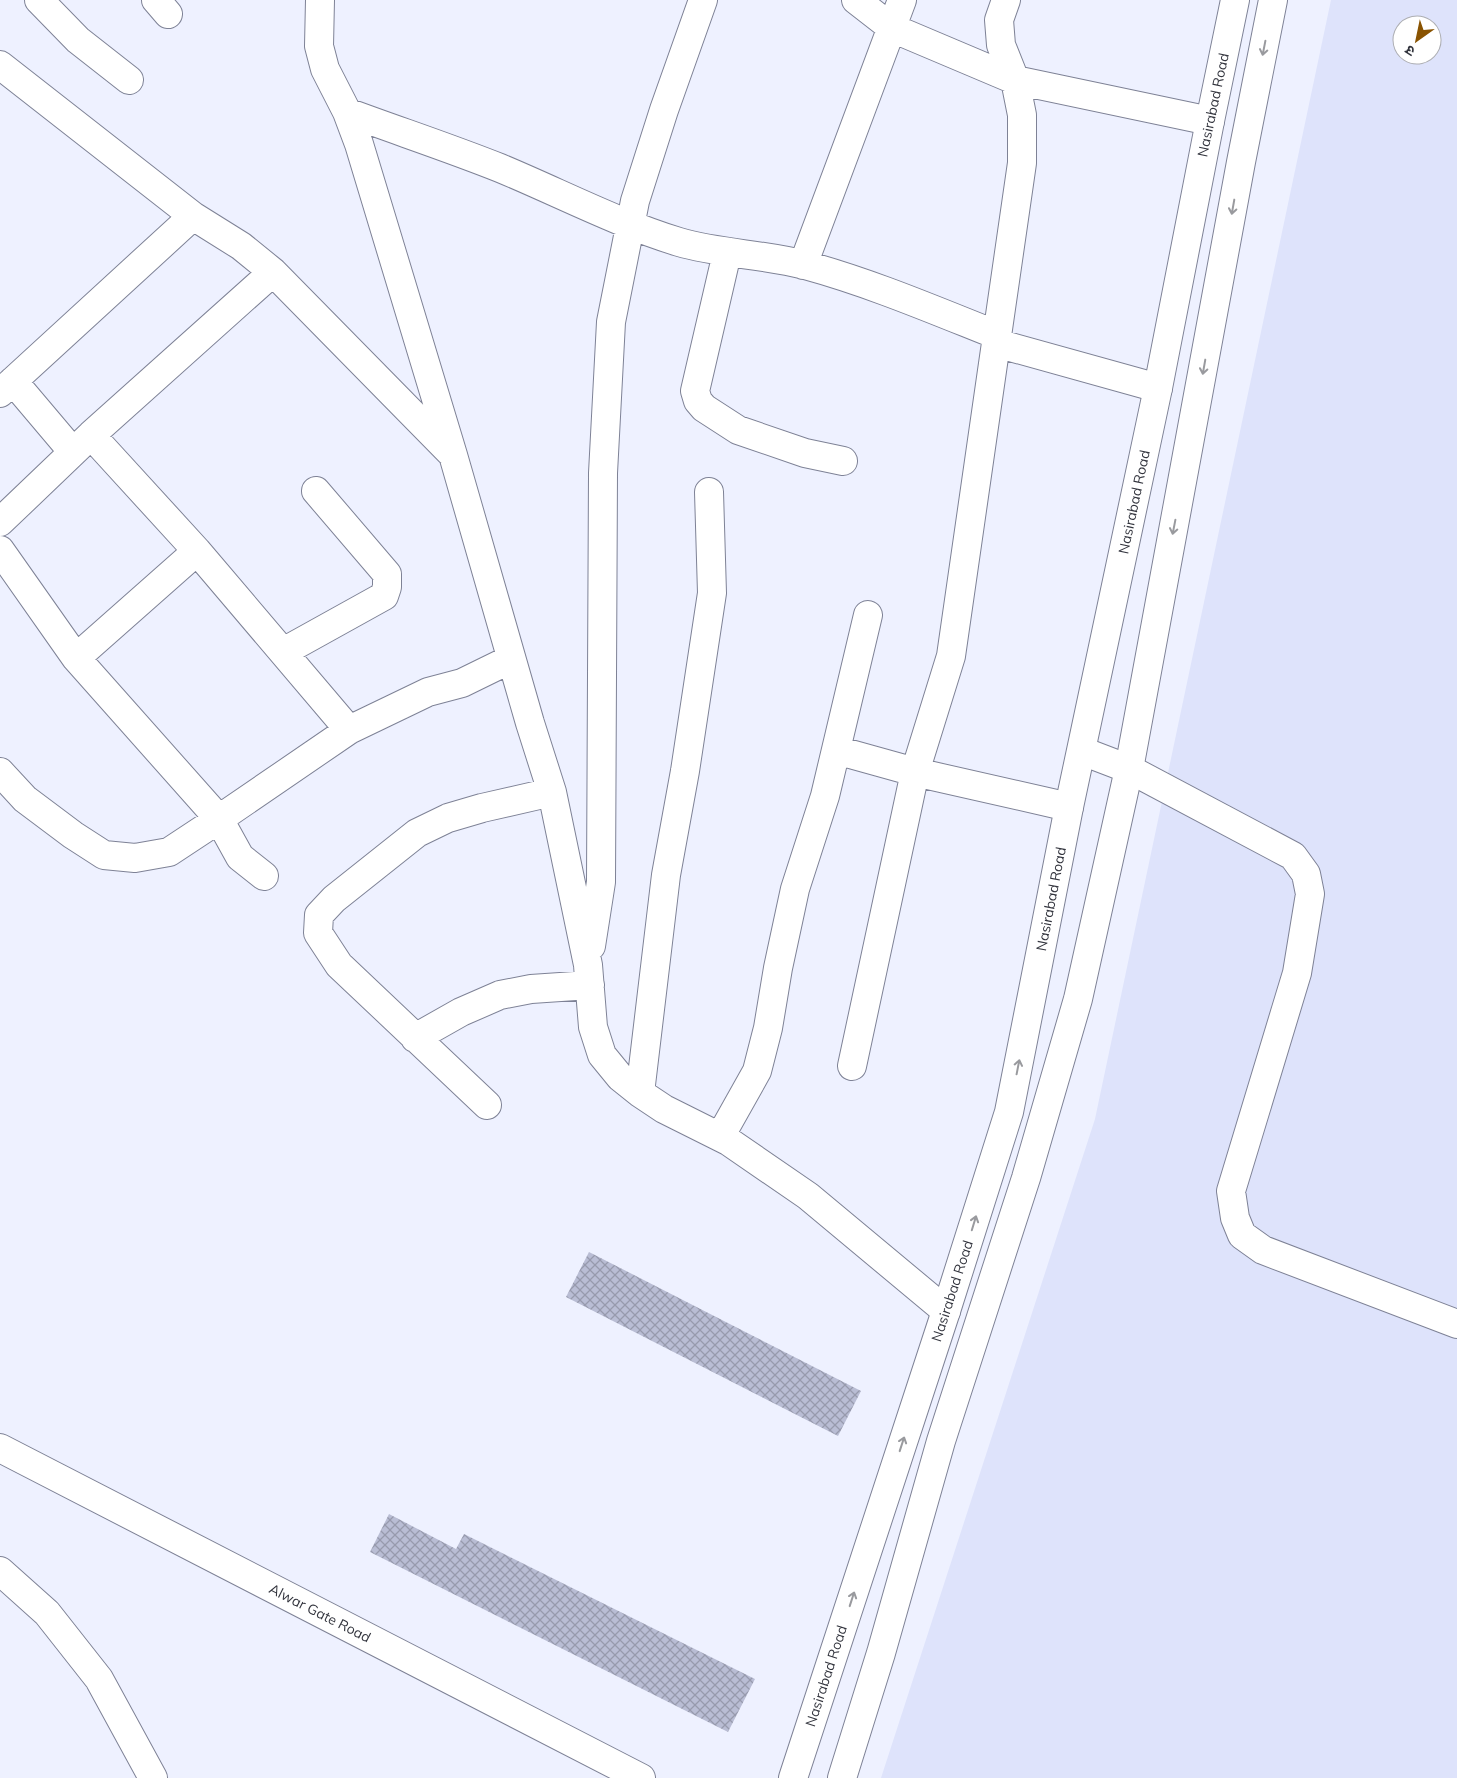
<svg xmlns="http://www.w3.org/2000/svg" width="1457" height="1778" font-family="Mulish,'Noto Sans Devanagari',sans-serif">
<defs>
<pattern id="building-cross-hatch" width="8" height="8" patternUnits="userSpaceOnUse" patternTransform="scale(1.25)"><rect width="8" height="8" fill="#b9bdd4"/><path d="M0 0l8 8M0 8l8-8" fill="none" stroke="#979aad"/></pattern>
</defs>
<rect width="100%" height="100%" fill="#eef1ff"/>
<!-- built -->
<path fill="#dee3fb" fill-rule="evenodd" d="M1331,0H1457V1778H881L1095,1119ZM1402,25H1432V55H1402Z"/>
<!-- building -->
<path fill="url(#building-cross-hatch)" d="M589,1252L861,1391L838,1436L566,1297Z
M389,1514L456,1549L464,1534L755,1679L728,1732L370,1552Z"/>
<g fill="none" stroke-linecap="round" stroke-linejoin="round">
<defs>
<path id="minor" d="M39,0L78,40L129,80
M156,0L168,14
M320,0L319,46L325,69L347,112L359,144L453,455L530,723L552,792L588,965L593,1027L602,1055L620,1077L640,1093L664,1109L728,1141L808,1196L946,1311
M856,0L892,28L1015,80L1210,121
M1006,0L999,20L1001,45L1015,80L1022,115V163L996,343L1158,388
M0,65L193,216L0,393
M347,112C398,131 450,148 500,168C560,193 617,223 679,242C720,254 763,254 805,265C871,283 934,310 997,335
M193,216L241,246L273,272L450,452
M727,253L695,391L698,401L704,408L738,430L805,453L843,461
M803,265L902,0
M13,381L73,452
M91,435L197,551L349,730
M0,522L91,435L273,272
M0,550L76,658L219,819L240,857L264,876
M283,652L384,596L387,587V574L316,491
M76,658L197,551
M836,750L915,772L1069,807
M1082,751L1129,769L1293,856L1306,874L1310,894L1297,973L1231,1191L1235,1218L1242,1235L1263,1250L1457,1324
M0,772L25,799L73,835L104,855L135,858L169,852L219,819L349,730L428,692L462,683L511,659
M591,946L601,882L603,473L611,322L635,201L664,110L703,0
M415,1038L461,1012L500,995L531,989L590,985
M852,1066L915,772L951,656L996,343
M640,1093L666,875L685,771L712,593L709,492
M487,1105L339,965L318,933L319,915L334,899L417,833L448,818L482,808L552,792
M720,1137L757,1071L768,1028L778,968L795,889L825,796L868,615
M0,1448L641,1778
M0,1571L47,1613L99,1679L153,1778"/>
<path id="highway" d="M793,1778L946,1311L1009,1112L1069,807L1158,388L1210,121L1235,0
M842,1778L881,1653L941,1441L1026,1178L1078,999L1129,769L1241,162L1273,0"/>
</defs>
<!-- minor casing -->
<use href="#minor" stroke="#7e8296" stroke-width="30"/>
<!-- highway casing -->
<use href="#highway" stroke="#7e8296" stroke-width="30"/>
<!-- minor -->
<use href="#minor" stroke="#fff" stroke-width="28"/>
<!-- highway -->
<use href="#highway" stroke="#fff" stroke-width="28"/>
</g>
<!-- one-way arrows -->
<defs><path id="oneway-shaft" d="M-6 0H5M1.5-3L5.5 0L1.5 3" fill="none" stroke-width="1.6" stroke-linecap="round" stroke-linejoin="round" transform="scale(1.25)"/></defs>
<g stroke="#999a9e">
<use href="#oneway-shaft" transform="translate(1264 48) rotate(101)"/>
<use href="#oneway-shaft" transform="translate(1233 207) rotate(100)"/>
<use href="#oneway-shaft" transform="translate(1204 367) rotate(100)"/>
<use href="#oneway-shaft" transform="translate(1174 527) rotate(101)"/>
<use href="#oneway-shaft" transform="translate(1018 1067) rotate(-79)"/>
<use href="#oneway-shaft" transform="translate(974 1223) rotate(-73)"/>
<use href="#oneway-shaft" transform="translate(902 1444) rotate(-72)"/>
<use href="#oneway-shaft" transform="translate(852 1599) rotate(-72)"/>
</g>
<g text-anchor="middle" stroke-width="5" stroke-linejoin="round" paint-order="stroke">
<!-- street labels -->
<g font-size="14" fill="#33353e" stroke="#fff">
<text transform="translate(1213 105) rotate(-78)" y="5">Nasirabad Road</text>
<text transform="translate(1134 502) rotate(-78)" y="5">Nasirabad Road</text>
<text transform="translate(1051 899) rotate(-79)" y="5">Nasirabad Road</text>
<text transform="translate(952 1291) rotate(-72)" y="5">Nasirabad Road</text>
<text transform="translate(320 1613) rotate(27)" y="5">Alwar Gate Road</text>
<text transform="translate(826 1676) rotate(-72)" y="5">Nasirabad Road</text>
</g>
</g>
<!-- north arrow -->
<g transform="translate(1417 40) rotate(213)"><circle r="24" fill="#ffffff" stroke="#adaeb2"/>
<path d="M0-4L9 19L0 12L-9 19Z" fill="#895301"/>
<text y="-8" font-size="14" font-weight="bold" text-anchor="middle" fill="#33353e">उ</text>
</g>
</svg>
